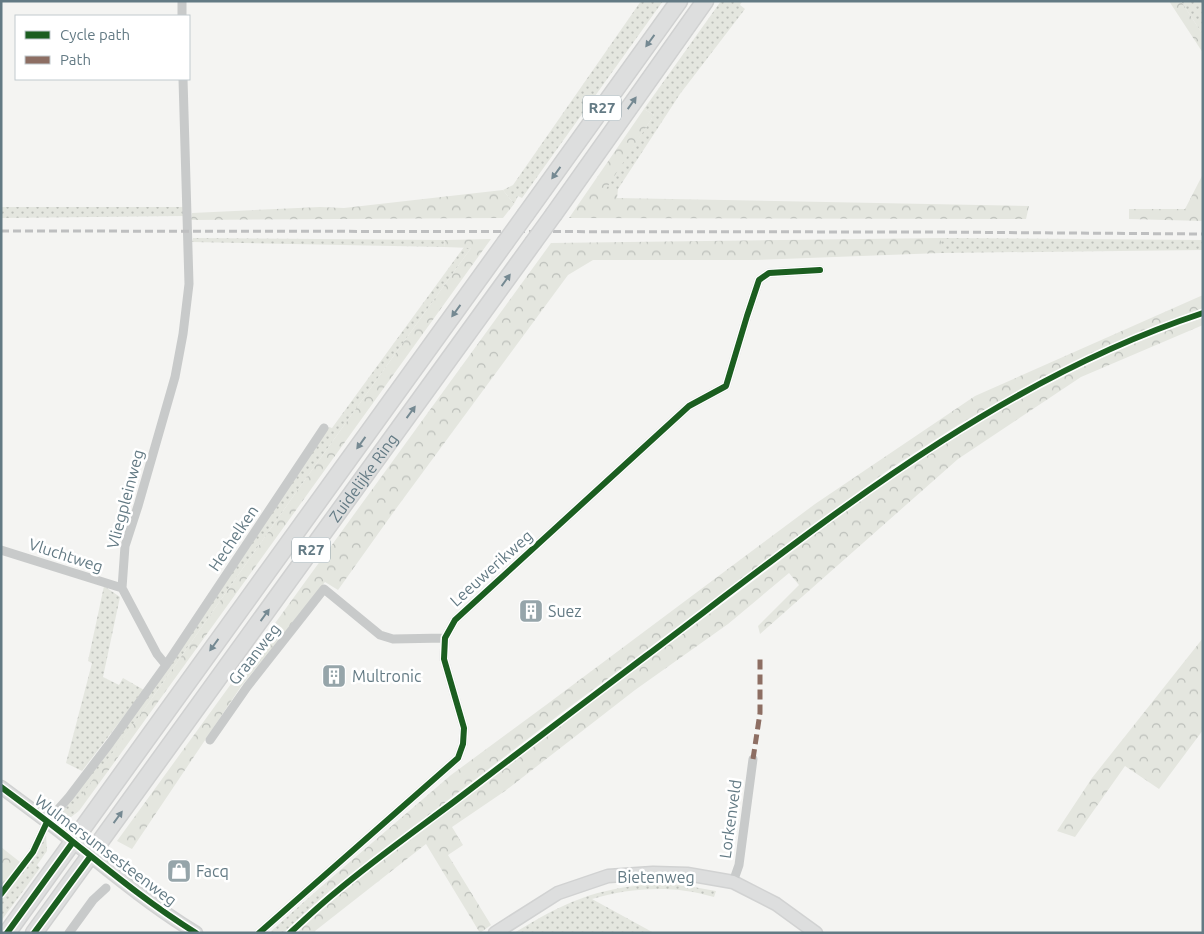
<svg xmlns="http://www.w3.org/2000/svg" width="1204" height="934" font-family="Ubuntu,sans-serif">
<defs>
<pattern id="green-dots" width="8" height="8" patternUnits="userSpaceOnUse" patternTransform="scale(1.25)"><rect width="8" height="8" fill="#e4e6df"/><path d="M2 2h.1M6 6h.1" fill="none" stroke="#bcbfba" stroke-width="1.8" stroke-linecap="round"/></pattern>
<pattern id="forest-crowns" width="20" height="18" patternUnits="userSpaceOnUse" patternTransform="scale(1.25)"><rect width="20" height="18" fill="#e4e6df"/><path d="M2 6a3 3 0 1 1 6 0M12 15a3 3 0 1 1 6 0" fill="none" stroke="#bcbfba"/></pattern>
</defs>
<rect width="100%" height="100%" fill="#f4f4f2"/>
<!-- green -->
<path fill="url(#green-dots)" d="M641,1H663L522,198L518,196L514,204L503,190L513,185Z
M721,1H742L740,5L745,9L680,94L618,189H605L654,115L644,109Z
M1181,1H1203V35Z
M1,207H184V216L1,218Z
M193,238L445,240L444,247L192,242Z
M941,238L1203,240V250L941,253Z
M464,247L471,248L297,491L148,704L74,807L79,811L67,820L59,816L145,701L329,427L332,428Z
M104,586L120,597L103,677L119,685L123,678L144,690L82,771L66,763L92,663L88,661Z
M46,835L47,851L37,865L40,868L1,921V899L36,854L42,838Z
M656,884L682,885L716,891L714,897C674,885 632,887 592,899L654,933H514C565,902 595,888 656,884Z
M323,885L330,891L283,933H269Z"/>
<!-- forest -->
<path fill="url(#forest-crowns)" d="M1169,1H1181L1203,35V53Z
M644,109L654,115L606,189H618L617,198L1029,206L1026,219L569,218Z
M1203,174V221L1129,219V209H1185Z
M503,190L514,204L503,218L191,220L192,213L320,207L344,208Z
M941,238V253L754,260H593L568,275L395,510L338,590L325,582L240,688L132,849L117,841L551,243Z
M491,239L132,738L79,811L73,807L148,704L297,491L471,248L444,247L445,240Z
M1203,295V308L1125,339L1041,378L958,425L891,468L560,714L330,891L323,885L451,775L546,705L815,504L975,396Z
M1203,316V325L1081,377L958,459L760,634L758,626L799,585L789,573L728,624L635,690L505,791L452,827L463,845L448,855L491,925L480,933L426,844L315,931L316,933H294L319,909L376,865L882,484C983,417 1087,356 1203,316Z
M1203,638V730L1159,789L1125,766L1075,837L1057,831L1092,778Z
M1,847L20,862L1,886Z"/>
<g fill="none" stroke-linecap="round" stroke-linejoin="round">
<defs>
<path id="secondary" d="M1,787C25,805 49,822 72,841C112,873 152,906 196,933
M495,933L558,893L608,876L653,873L687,874L733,882L776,904L816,933"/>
<g id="highway">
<path d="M526,214L679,1"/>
<path d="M554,214L705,1"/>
<path d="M7,933L505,243"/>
<path id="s1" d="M34,933L533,243"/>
</g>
</defs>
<!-- secondary casing -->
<use href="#secondary" stroke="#d1d2d2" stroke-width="15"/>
<!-- highway casing -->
<use href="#highway" stroke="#d0d1d1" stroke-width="19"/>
<!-- street -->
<path stroke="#c8caca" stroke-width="9" d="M182,16V1
M1,550L122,588
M166,665L157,654L122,588L125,546L138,506L175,377L183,334L189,284L183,79
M210,740L247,687L324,589L380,635L393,639L445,638
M733,882L739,865L753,759
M1,894L33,852L47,822L69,797L110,743L166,665L324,428
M69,933L93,900L106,888
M259,933L458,758L463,744L464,728L444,659L445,638L455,620L689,406L726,386L747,316L759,280L769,273L820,270"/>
<!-- secondary -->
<use href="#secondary" stroke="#dddede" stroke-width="12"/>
<!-- highway -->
<use href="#highway" stroke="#dddede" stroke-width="16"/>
<!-- rail -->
<path stroke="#bebfc0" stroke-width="3" stroke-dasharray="8 4" stroke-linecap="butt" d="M1,231L931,232L1203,234"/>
<defs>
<path id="highway-bridge" d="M505,243L526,214
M533,243L554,214"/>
</defs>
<!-- highway-bridge casing -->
<use href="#highway-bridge" stroke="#d0d1d1" stroke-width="19" stroke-linecap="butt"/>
<!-- highway-bridge -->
<use href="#highway-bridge" stroke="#dddede" stroke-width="16"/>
<!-- quiet -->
<path stroke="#8d6e63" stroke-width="5" stroke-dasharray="10 5" stroke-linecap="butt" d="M753,759L760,713V659"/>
<defs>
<path id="cycleway" d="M1,787C25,805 49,822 72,841C112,873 152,906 196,933
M1,894L33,852L47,822
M7,933L73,842
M34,933L90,857
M259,933L458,758L463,744L464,728L444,659L445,638L455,620L689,406L726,386L747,316L759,280L769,273L820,270
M290,933C305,919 320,905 336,892C374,860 415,831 455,801C519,752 582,704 646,656C820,525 993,382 1203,313"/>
</defs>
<!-- cycleway casing -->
<use href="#cycleway" stroke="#fff" stroke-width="9"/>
<!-- cycleway -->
<use href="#cycleway" stroke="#1b5e20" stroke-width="6"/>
</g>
<!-- one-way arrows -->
<defs><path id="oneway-solid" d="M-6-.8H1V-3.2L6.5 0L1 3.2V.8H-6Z" transform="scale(1.25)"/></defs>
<g fill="#758992">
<use href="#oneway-solid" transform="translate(650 41) rotate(126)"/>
<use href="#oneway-solid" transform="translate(632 103) rotate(-55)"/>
<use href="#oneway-solid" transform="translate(556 173) rotate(126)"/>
<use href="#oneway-solid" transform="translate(506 280) rotate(-54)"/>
<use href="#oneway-solid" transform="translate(456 311) rotate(126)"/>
<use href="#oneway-solid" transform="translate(411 412) rotate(-54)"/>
<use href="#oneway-solid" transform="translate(361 443) rotate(126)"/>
<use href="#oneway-solid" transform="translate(265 615) rotate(-54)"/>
<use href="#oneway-solid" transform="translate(214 645) rotate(126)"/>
<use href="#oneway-solid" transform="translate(118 817) rotate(-54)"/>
</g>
<!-- icons -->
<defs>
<symbol id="building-square" viewBox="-11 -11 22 22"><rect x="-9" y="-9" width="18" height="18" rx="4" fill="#96a5aa" stroke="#fff"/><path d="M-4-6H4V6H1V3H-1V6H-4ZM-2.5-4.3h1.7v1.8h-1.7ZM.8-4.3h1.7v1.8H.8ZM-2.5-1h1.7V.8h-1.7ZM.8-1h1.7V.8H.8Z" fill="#fff"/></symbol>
<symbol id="shop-square" viewBox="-11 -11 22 22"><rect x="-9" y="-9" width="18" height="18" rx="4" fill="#96a5aa" stroke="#fff"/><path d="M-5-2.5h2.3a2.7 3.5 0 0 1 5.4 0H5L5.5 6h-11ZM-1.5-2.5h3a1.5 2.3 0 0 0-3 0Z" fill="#fff"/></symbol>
</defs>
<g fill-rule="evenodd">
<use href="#building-square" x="517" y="597" width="28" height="28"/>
<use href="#building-square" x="320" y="662" width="28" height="28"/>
<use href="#shop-square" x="165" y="857" width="28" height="28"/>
</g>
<g text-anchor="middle" stroke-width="5" stroke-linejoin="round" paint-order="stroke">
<!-- shield labels -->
<g fill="#fff" stroke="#92a2a9" stroke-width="1">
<rect x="583" y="95.5" width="38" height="25" rx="4"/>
<rect x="292" y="537.5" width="38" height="25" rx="4"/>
</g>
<g font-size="15" font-weight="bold" fill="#637a84">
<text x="602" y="113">R27</text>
<text x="311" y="555">R27</text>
</g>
<!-- street labels -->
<g font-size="16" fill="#637a84" stroke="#fff">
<text dy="6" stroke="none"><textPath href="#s1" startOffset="562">Zuidelijke Ring</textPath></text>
<text transform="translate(125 499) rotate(-75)" y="6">Vliegpleinweg</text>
<text transform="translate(233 538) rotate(-56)" y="6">Hechelken</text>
<text transform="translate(66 555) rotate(18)" y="6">Vluchtweg</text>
<text transform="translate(491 568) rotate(-42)" y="6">Leeuwerikweg</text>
<text transform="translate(254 654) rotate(-52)" y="6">Graanweg</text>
<text transform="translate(730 819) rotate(-82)" y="6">Lorkenveld</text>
<text transform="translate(106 850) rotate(37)" y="6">Wulmersumsesteenweg</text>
<text x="656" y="883">Bietenweg</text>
</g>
<!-- poi labels -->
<g font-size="16" fill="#637a84" stroke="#fff" text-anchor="start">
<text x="548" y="617">Suez</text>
<text x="352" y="682">Multronic</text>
<text x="196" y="877">Facq</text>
</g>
</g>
<!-- border -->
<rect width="1204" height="934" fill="none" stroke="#637a84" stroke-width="5"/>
<!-- legend -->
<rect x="15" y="15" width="175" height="65" fill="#ffffff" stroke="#c1cace"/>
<rect x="25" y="31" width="25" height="8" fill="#1b5e20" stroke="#c1cace"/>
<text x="60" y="40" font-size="15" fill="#637a84">Cycle path</text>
<rect x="25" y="56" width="25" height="8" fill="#8d6e63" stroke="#c1cace"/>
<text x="60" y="65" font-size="15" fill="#637a84">Path</text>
</svg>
